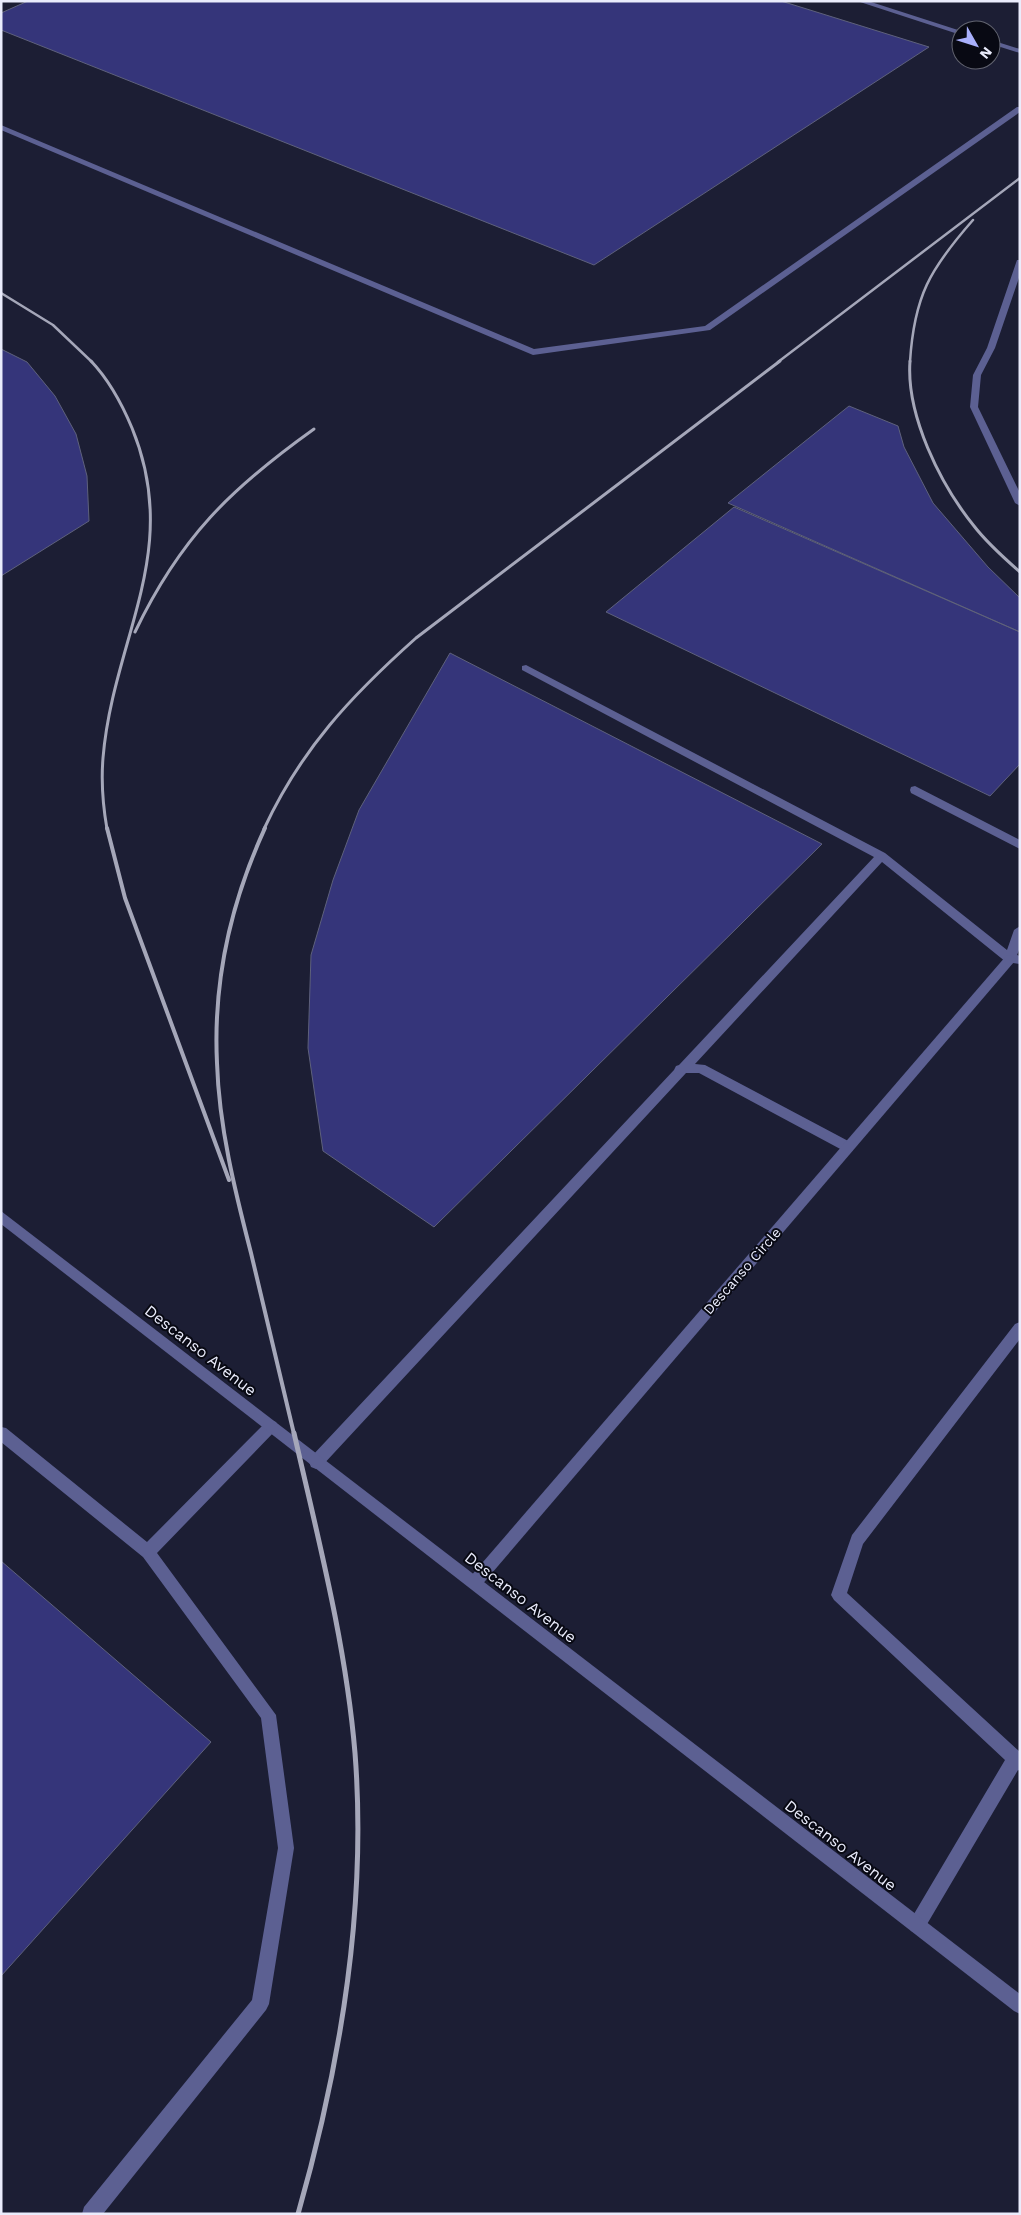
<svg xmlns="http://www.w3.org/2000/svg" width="1021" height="2215" font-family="'Work Sans',sans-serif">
<rect width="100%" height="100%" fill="#1c1e34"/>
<!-- building -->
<path fill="#35357a" stroke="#5e617c" d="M28,1H781L929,47L594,265L1,30V13Z
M1,349L27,362L55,396L76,434L87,476L89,521L1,576Z
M849,406L898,426L904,447L933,503L988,567L1020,598V632L728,503Z
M734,507L1020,632V764L990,796L606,612Z
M450,653L822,844L434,1227L323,1151L308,1048L311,955L333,880L359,810Z
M1,1561L211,1742L1,1976Z"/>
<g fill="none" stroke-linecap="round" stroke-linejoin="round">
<!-- service -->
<path fill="#5c6092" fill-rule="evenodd" d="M857,1H868L961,31V35Z
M991,40L1020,49V53L991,44Z
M1017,107H1020V112L710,330L533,355L1,130V125L534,349L705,326Z
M1017,260H1020V275L995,348L981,375L978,407L1020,493V506L1015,503L970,407L973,375L987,348Z
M526,665L885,853L1007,950L1014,930L1020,926V948L1017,955L1020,956V964L1006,962L882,862L695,1064L705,1065L852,1143L854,1147L852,1151H844L699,1073H686L321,1467L316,1469L311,1467L309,1462L311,1457L674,1070L676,1066L679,1065L874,857L522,670V666Z
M915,786L1020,840V849L911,793L910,790L911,787Z
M1020,1322V1339L863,1544L847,1593L1020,1752V1771L1018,1770L923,1931L917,1933L911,1931L909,1925L911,1919L1005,1760L834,1600L831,1595L852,1535L1015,1324Z
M271,1420L276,1422L278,1426L276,1430L157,1553L276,1715L294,1848L269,2004L266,2010L103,2214H82L84,2207L252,2000L278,1848L261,1718L143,1557L1,1442V1427L6,1428L147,1542L266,1422Z"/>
<!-- minor -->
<path fill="#5c6092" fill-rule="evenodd" d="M1010,955L1016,959L1014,962L480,1587L475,1589L470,1587L467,1582L470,1577L1006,956Z"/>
<!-- tertiary -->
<path fill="#5c6092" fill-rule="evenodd" d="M1,1211L1020,1994V2014L1014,2011L1,1224Z"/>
<!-- rail-far3 -->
<path stroke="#a5a7b9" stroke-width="2.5" d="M1,293L53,325L92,362
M778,362L1020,178
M910,362C914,296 930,269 973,220"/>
<!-- rail-far2 -->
<path stroke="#a5a7b9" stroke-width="3" d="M91,361C109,380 122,404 132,428C183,552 113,638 103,758C101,782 103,806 107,829
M910,361C906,415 940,484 974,526C987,543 1004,558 1020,572
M135,632C180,538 230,489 314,429
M264,829C301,749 351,696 416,638L780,361"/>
<!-- rail-far1 -->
<path stroke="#a5a7b9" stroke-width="4" d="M107,828L125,898L229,1180
M265,828C231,902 213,982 217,1063C219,1127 235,1191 251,1253C265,1313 280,1374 294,1434"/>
<!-- rail -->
<path stroke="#a5a7b9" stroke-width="5" d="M294,1433C318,1538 346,1645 355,1753C367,1906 340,2067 298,2214"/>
</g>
<g text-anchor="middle" stroke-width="4" stroke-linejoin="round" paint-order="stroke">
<!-- street labels -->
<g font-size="14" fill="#eaecfc" stroke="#080913">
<text transform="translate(742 1271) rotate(-49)" y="5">Descanso Circle</text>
</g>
<!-- near-street labels -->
<g font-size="16" fill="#eaecfc" stroke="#080913">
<text transform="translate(201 1350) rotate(38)" y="6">Descanso Avenue</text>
<text transform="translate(521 1597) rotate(38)" y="6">Descanso Avenue</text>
<text transform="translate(841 1845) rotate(38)" y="6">Descanso Avenue</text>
</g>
</g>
<!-- border -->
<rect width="1021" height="2215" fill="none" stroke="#eaecfc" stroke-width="5"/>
<!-- north arrow -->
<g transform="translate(976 45) rotate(129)"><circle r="24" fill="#080913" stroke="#626470"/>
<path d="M0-4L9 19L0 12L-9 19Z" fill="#a9b0fc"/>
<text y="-8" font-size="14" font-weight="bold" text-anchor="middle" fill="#eaecfc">N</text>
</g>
</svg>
